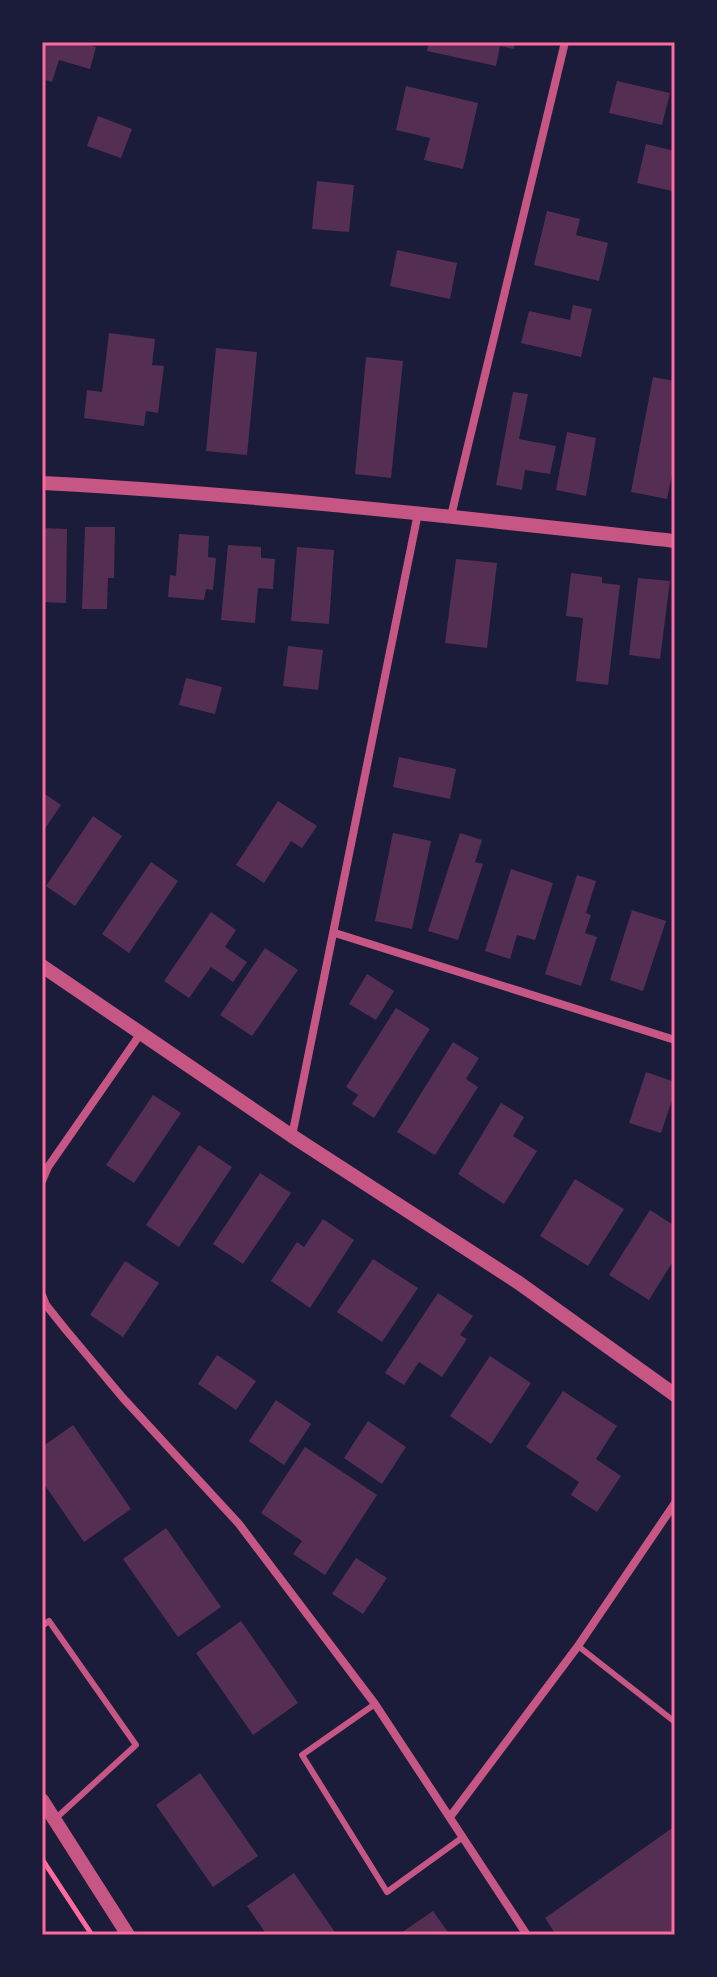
<svg xmlns="http://www.w3.org/2000/svg" width="717" height="1977" font-family="Inter,sans-serif">
<rect width="100%" height="100%" fill="#1b1b3a"/>
<!-- building -->
<path fill="#542f53" d="M42,42H78L96,47L90,69L59,60L52,82L42,79Z
M429,42H515L514,49L500,46L496,66L427,51Z
M617,81L670,93L662,125L609,113Z
M406,86L478,103L463,169L424,160L430,138L396,130Z
M98,116L132,129L121,158L87,146Z
M646,144L675,151V178L672,191L637,183Z
M317,181L354,185L349,232L312,229Z
M547,211L580,219L576,235L608,243L599,281L534,265Z
M397,250L457,263L450,299L390,286Z
M573,305L592,309L581,357L521,343L529,311L570,320Z
M109,333L155,339L152,365L164,366L158,413L146,411L144,426L84,418L87,390L102,392Z
M216,348L257,352L247,455L206,451Z
M366,357L403,361L391,478L355,474Z
M653,377L675,381V459L667,499L631,492Z
M513,392L528,394L519,439L556,446L550,474L525,470L522,490L496,485Z
M567,432L596,438L586,496L556,490Z
M85,527H115L114,578H108L107,609H82Z
M42,528L67,529L66,603L42,602Z
M179,534L209,536L208,557L216,558L213,590L206,589L204,600L168,597L170,575L176,576Z
M228,545L261,547V558L275,559L273,589L258,588L255,623L221,620Z
M297,547L334,550L329,624L291,621Z
M456,559L497,563L487,648L445,643Z
M571,573L602,577V583L620,585L608,685L576,681L583,618L566,616Z
M638,578L670,581L660,659L629,655Z
M288,646L323,650L318,690L283,686Z
M186,678L222,687L215,714L179,705Z
M399,757L456,769L450,799L393,787Z
M42,792L61,805L42,833Z
M278,801L317,826L302,848L291,841L264,883L236,865Z
M93,816L122,836L75,906L46,886Z
M393,833L431,841L412,929L375,921Z
M460,833L482,840L475,862L483,864L458,940L428,931Z
M151,862L178,881L129,953L102,934Z
M511,869L553,883L535,940L517,935L510,959L485,951Z
M577,875L596,881L586,913L591,915L585,933L597,937L581,986L545,974Z
M632,910L666,921L643,991L610,980Z
M211,912L236,930L225,947L247,962L233,982L211,967L189,998L164,981Z
M265,948L298,970L252,1036L220,1015Z
M367,974L394,991L376,1020L349,1004Z
M396,1008L430,1029L374,1118L352,1104L358,1095L346,1087Z
M453,1042L479,1058L466,1079L478,1087L435,1155L397,1132Z
M646,1072L675,1082V1091L661,1133L629,1123Z
M153,1095L181,1113L134,1183L106,1165Z
M501,1103L524,1117L513,1136L537,1151L504,1204L458,1174Z
M199,1145L232,1167L179,1247L146,1225Z
M260,1173L291,1193L243,1264L213,1244Z
M575,1179L624,1209L588,1266L540,1236Z
M650,1210L675,1226V1258L649,1300L609,1275Z
M323,1219L354,1240L310,1308L271,1281L297,1242L304,1247Z
M373,1259L418,1288L382,1342L337,1312Z
M125,1261L159,1283L123,1337L90,1315Z
M438,1293L473,1316L460,1335L467,1339L442,1377L419,1362L404,1385L385,1373Z
M217,1355L256,1381L236,1410L198,1384Z
M490,1356L531,1383L491,1444L450,1416Z
M563,1391L617,1426L596,1459L621,1476L597,1512L571,1495L579,1482L526,1447Z
M276,1400L311,1424L284,1465L249,1441Z
M368,1421L406,1447L382,1484L344,1458Z
M73,1425L131,1509L84,1542L42,1481V1447Z
M305,1447L377,1495L325,1575L293,1554L302,1541L261,1513Z
M166,1528L221,1607L178,1637L123,1559Z
M356,1558L387,1578L363,1614L332,1594Z
M241,1621L298,1703L253,1735L196,1653Z
M200,1773L258,1856L213,1887L156,1805Z
M675,1826V1935H556L545,1918Z
M294,1873L321,1912L337,1935H267L247,1906Z
M433,1911L450,1935H398Z"/>
<g fill="none" stroke-linecap="round" stroke-linejoin="round">
<!-- path -->
<path stroke="#ff6b9d" stroke-width="5" d="M42,1859L92,1935"/>
<!-- service -->
<path stroke="#c65784" stroke-width="6" d="M42,1626L49,1621L136,1745L54,1820
M578,1646L675,1722
M375,1704L302,1755L387,1892L463,1837"/>
<!-- minor -->
<path stroke="#c65784" stroke-width="8" d="M451,516L565,42
M335,933L675,1040
M292,1136L418,513
M42,1181L48,1167L141,1033
M42,1295L46,1305L66,1330L123,1398L239,1524L375,1704L527,1935
M450,1817L578,1646L675,1503"/>
<!-- tertiary -->
<path stroke="#c65784" stroke-width="14" d="M42,483C254,494 464,518 675,541
M42,966L292,1136L519,1283L675,1395
M42,1800L128,1935"/>
</g>
<!-- border -->
<rect width="717" height="1977" fill="none" stroke="#1b1b3a" stroke-width="88"/>
<rect x="44" y="44" width="629" height="1889" fill="none" stroke="#ff6b9d" stroke-width="3"/>
</svg>
